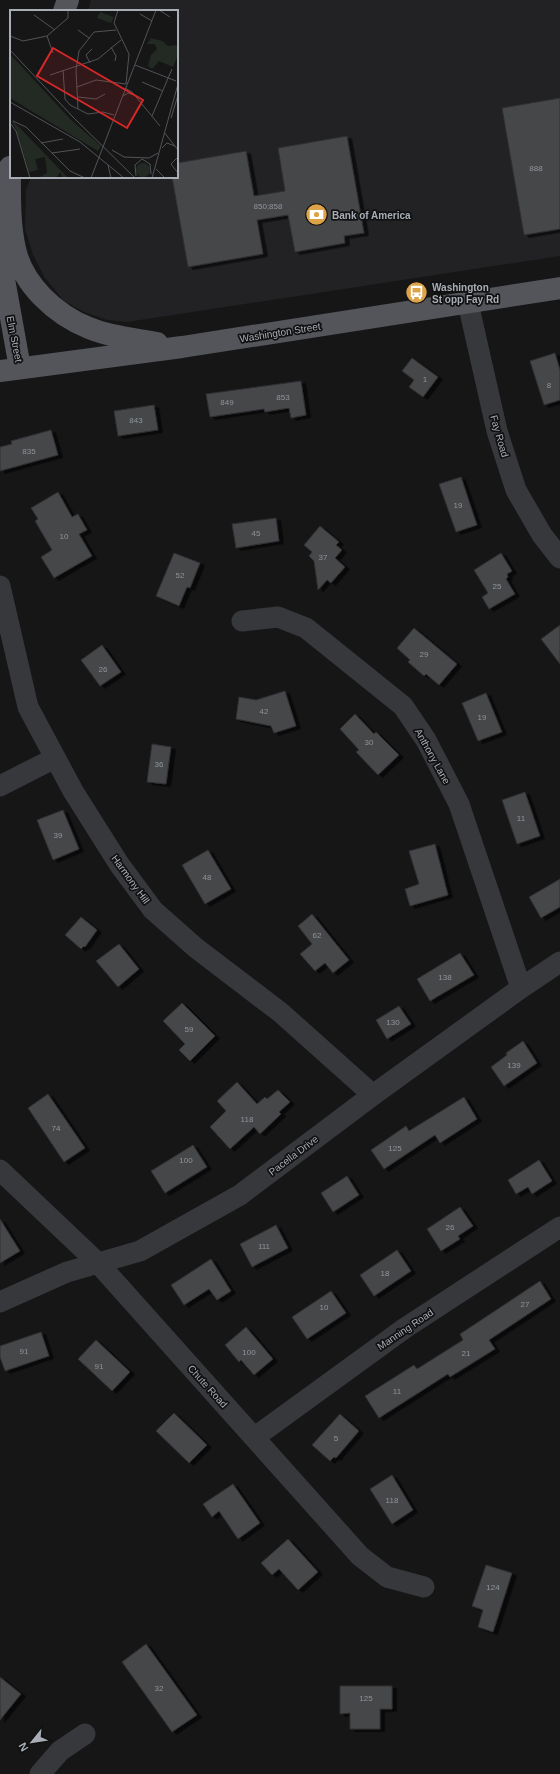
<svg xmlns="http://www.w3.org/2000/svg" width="560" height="1774" font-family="Helvetica,sans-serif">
<defs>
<filter id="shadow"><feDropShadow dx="4.5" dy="2.5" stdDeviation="0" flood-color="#0009"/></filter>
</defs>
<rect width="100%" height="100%" fill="#161617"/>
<!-- built -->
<path fill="#222224" d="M91,0H560V256L127,322L107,320L84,312L64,301L45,278L33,255L25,229L26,190L31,177H177V11H88Z"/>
<!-- building -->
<path fill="#45464a" stroke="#303033" filter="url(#shadow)" d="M560,98V229L524,235L502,108Z
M347,136L364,233L344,236L345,243L295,252L288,215L257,220L263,254L188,267L172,177H177V163L246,151L254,196L285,191L278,148Z
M555,353L560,370V400L544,405L530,361Z
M412,358L438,377L423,397L409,387L414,380L402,371Z
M301,381L306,415L291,418L289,408L265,412L264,409L210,417L206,394Z
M154,405L158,430L118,436L114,411Z
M51,430L58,455L0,471V447L12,444L11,441Z
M461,477L477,525L456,532L439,484Z
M58,492L72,517L78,514L87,530L79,534L92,556L54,578L41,557L52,550L35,521L38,519L31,508Z
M276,518L279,541L236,548L232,524Z
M320,526L339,542L336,545L342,550L335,558L345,567L331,583L327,580L318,590L314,561L309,556L312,552L304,545Z
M174,553L200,563L190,588L187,587L179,606L156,596Z
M501,553L512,571L507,574L508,577L506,579L515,594L489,609L482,597L488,593L474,570Z
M560,625V664L541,639Z
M414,628L457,664L439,685L426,674L424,676L408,662L410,660L397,648Z
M102,645L121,672L100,686L81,660Z
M285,691L296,726L274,733L271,726L236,719L239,697L256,700Z
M486,693L502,732L478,741L462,703Z
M355,714L374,734L376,732L399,755L378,775L356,752L359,750L340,729Z
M152,744L171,747L166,784L147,782Z
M525,792L540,836L517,844L502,800Z
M63,810L79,849L53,860L37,820Z
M435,844L448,895L410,906L405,889L419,884L409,851Z
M208,850L231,889L205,904L182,865Z
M560,879V907L541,918L529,897Z
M312,914L349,960L333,973L325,963L315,971L300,954L312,944L298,926Z
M81,917L97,930L85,947L84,946L81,949L65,935Z
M119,944L139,969L118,987L96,961Z
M460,953L474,975L430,1001L417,979Z
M182,1003L215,1036L190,1061L179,1050L185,1044L163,1021Z
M399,1006L411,1024L387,1039L376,1020Z
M523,1041L537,1063L504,1086L491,1067L507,1055L506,1053Z
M237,1082L257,1104L265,1097L267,1099L278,1090L290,1102L279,1112L281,1114L260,1134L254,1127L230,1149L210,1127L226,1111L217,1101Z
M48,1094L85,1148L64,1162L28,1108Z
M464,1097L477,1119L440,1143L435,1135L384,1169L371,1150L406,1126L409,1131Z
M193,1145L207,1167L165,1193L151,1171Z
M539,1160L552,1181L532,1194L528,1187L516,1194L508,1180Z
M347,1176L359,1195L333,1212L321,1193Z
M460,1207L473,1226L458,1236L460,1239L441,1251L427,1229Z
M0,1219L20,1251L0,1263Z
M276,1225L288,1248L252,1267L240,1244Z
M397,1250L411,1271L374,1296L360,1275Z
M211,1259L231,1291L217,1300L209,1289L184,1305L171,1285Z
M540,1281L551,1299L489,1340L495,1349L450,1377L448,1374L379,1418L365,1396L414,1365L417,1369L463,1340L460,1334Z
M331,1291L346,1313L307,1339L292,1317Z
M246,1327L273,1359L254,1375L241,1360L239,1362L225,1345Z
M41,1332L49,1356L5,1371L0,1357V1346Z
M96,1340L130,1372L112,1391L78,1359Z
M174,1413L207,1445L189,1463L156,1431Z
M340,1414L359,1431L336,1458L334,1457L330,1461L312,1445Z
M392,1475L413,1510L392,1524L370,1489Z
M233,1484L260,1523L238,1539L219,1511L212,1517L203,1504Z
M288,1539L318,1572L298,1590L279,1569L272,1575L261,1563Z
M486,1565L512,1573L493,1632L478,1627L483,1610L472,1606Z
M146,1644L197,1715L172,1732L122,1662Z
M0,1677L21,1694L0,1720Z
M340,1686H392V1709H380V1729H350V1713L340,1714Z"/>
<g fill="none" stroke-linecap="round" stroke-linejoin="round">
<!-- minor -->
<path stroke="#37383c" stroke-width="21" d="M468,303L497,431L516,490L542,535L560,558
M0,586L28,707L73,791L119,864L153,910L196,948L280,1012L373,1095
M242,621L278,617L306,628L403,706L426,740L459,804L521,988
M0,786L55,758
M0,1170L98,1263L360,1556L387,1577L424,1587
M0,1302L67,1272L140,1251L240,1195L373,1095L521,988L560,962
M255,1437L405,1328L560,1227
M40,1774L60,1751L85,1734"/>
<!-- major -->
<path stroke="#53555a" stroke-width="22" d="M64,11L68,0
M10,167C10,194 9,222 15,249C23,285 56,315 89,328C111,337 135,339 157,343
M2,228V268L20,368
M0,371L182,347L560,288"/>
</g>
<!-- icons -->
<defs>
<symbol id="bank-disc" viewBox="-11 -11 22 22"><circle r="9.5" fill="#dda348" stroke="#111112"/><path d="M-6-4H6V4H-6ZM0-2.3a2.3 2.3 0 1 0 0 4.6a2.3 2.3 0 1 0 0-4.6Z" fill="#fff"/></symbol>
<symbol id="bus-disc" viewBox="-11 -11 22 22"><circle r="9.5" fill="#dda348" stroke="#111112"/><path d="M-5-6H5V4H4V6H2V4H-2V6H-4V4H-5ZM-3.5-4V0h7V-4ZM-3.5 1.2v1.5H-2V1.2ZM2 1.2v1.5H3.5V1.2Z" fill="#fff"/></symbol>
</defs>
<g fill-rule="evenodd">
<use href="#bank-disc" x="304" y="202" width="25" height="25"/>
<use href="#bus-disc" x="404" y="280" width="25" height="25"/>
</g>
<g text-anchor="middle" stroke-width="3.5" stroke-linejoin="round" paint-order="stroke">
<!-- number labels -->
<g font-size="8" fill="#90949b">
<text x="536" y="171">888</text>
<text x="268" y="209">850;858</text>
<text x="425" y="382">1</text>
<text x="549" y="388">8</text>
<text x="283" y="400">853</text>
<text x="227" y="405">849</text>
<text x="136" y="423">843</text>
<text x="29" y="454">835</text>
<text x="458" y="508">19</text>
<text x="256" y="536">45</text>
<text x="64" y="539">10</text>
<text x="323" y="560">37</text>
<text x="180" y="578">52</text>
<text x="497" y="589">25</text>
<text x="424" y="657">29</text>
<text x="103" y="672">26</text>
<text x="264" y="714">42</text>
<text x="482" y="720">19</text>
<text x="369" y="745">30</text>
<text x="159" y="767">36</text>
<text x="521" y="821">11</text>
<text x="58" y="838">39</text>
<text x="207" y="880">48</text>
<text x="317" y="938">62</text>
<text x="445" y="980">138</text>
<text x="393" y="1025">130</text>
<text x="189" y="1032">59</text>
<text x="514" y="1068">139</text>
<text x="247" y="1122">118</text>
<text x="56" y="1131">74</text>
<text x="395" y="1151">125</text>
<text x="186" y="1163">100</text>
<text x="450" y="1230">26</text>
<text x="264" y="1249">111</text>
<text x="385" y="1276">18</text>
<text x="525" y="1307">27</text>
<text x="324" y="1310">10</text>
<text x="24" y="1354">91</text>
<text x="249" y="1355">100</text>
<text x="466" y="1356">21</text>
<text x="99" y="1369">91</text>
<text x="397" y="1394">11</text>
<text x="336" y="1441">5</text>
<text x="392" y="1503">118</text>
<text x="493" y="1590">124</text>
<text x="159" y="1691">32</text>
<text x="366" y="1701">125</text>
</g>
<!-- poi labels -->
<g font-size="10" font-weight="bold" fill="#a9aeb6" stroke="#111112" text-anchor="start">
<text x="332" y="219">Bank of America</text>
<text x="432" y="291">Washington<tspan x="432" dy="12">St opp Fay Rd</tspan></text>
</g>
<!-- street labels -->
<g font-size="10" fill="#a9aeb6" stroke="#111112">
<text transform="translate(280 332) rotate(-9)" y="4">Washington Street</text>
<text transform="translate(15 339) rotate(79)" y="4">Elm Street</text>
<text transform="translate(500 436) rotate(74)" y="4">Fay Road</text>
<text transform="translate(433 756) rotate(61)" y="4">Anthony Lane</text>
<text transform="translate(131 879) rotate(54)" y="4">Harmony Hill</text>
<text transform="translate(293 1155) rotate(-37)" y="4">Pacella Drive</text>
<text transform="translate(405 1329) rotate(-34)" y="4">Manning Road</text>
<text transform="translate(208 1386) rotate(48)" y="4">Chute Road</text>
</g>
</g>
<!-- overview -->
<g transform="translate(10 10)">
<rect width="168" height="168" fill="#161617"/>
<path d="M90,2L104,7L101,13L87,8ZM141,28L152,31L158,36L168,35V45L163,57L149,51L142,59L138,56L141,45L147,39L145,34H137ZM0,44L61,110L91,136L88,141L0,88ZM0,109L9,117L58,168H53L50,162L46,168H28L37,163L35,147L25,149L28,160L19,162L6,119ZM126 160a7 7 0 1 1 14 0a7 7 0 1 1-14 0Z" fill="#222a23"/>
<path fill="none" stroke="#515357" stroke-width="1" d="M149,0L160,7M130,4L142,11M24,5L45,20M68,20L79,28M0,26L13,31L37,26L58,8V0M37,26L43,43M101,37L106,46L105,51M0,40L63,107L125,168M80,53L76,45L82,39M125,55L166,71M53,60L55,89L60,95L78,104L93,102L104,105M40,65L88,49L111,30M132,72L153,81M67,77L86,70L116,74L119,44L104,13L108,0M115,78L122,82L150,116M113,86L118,83L124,85M68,87L86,89L95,84M0,92L70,132L114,168M68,99L66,60L69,41L84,22L106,20M142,106L162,59M161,108L168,85M3,111L16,117L60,161L75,168M0,113L6,121L20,168M154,122L168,140M31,133L53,129M152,138L157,133L165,136M102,140L114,147L139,148L148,143M42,143L70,139M168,147L161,154L168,163M98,155L101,168M146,159L155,168M126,166L125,155L132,149L140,154L141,164M81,168L146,0M142,168L168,74"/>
<path fill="#d62828" fill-opacity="0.15" stroke="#d62828" stroke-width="2" d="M43,38L133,90L117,118L27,66Z"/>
<rect width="168" height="168" fill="none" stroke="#a9aeb6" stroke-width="2"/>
</g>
<!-- north arrow -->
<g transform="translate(32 1742) rotate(240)" stroke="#111112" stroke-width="3" paint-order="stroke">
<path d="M0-3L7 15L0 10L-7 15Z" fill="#a9aeb6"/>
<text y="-6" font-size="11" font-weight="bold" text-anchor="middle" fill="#a9aeb6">N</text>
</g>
</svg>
